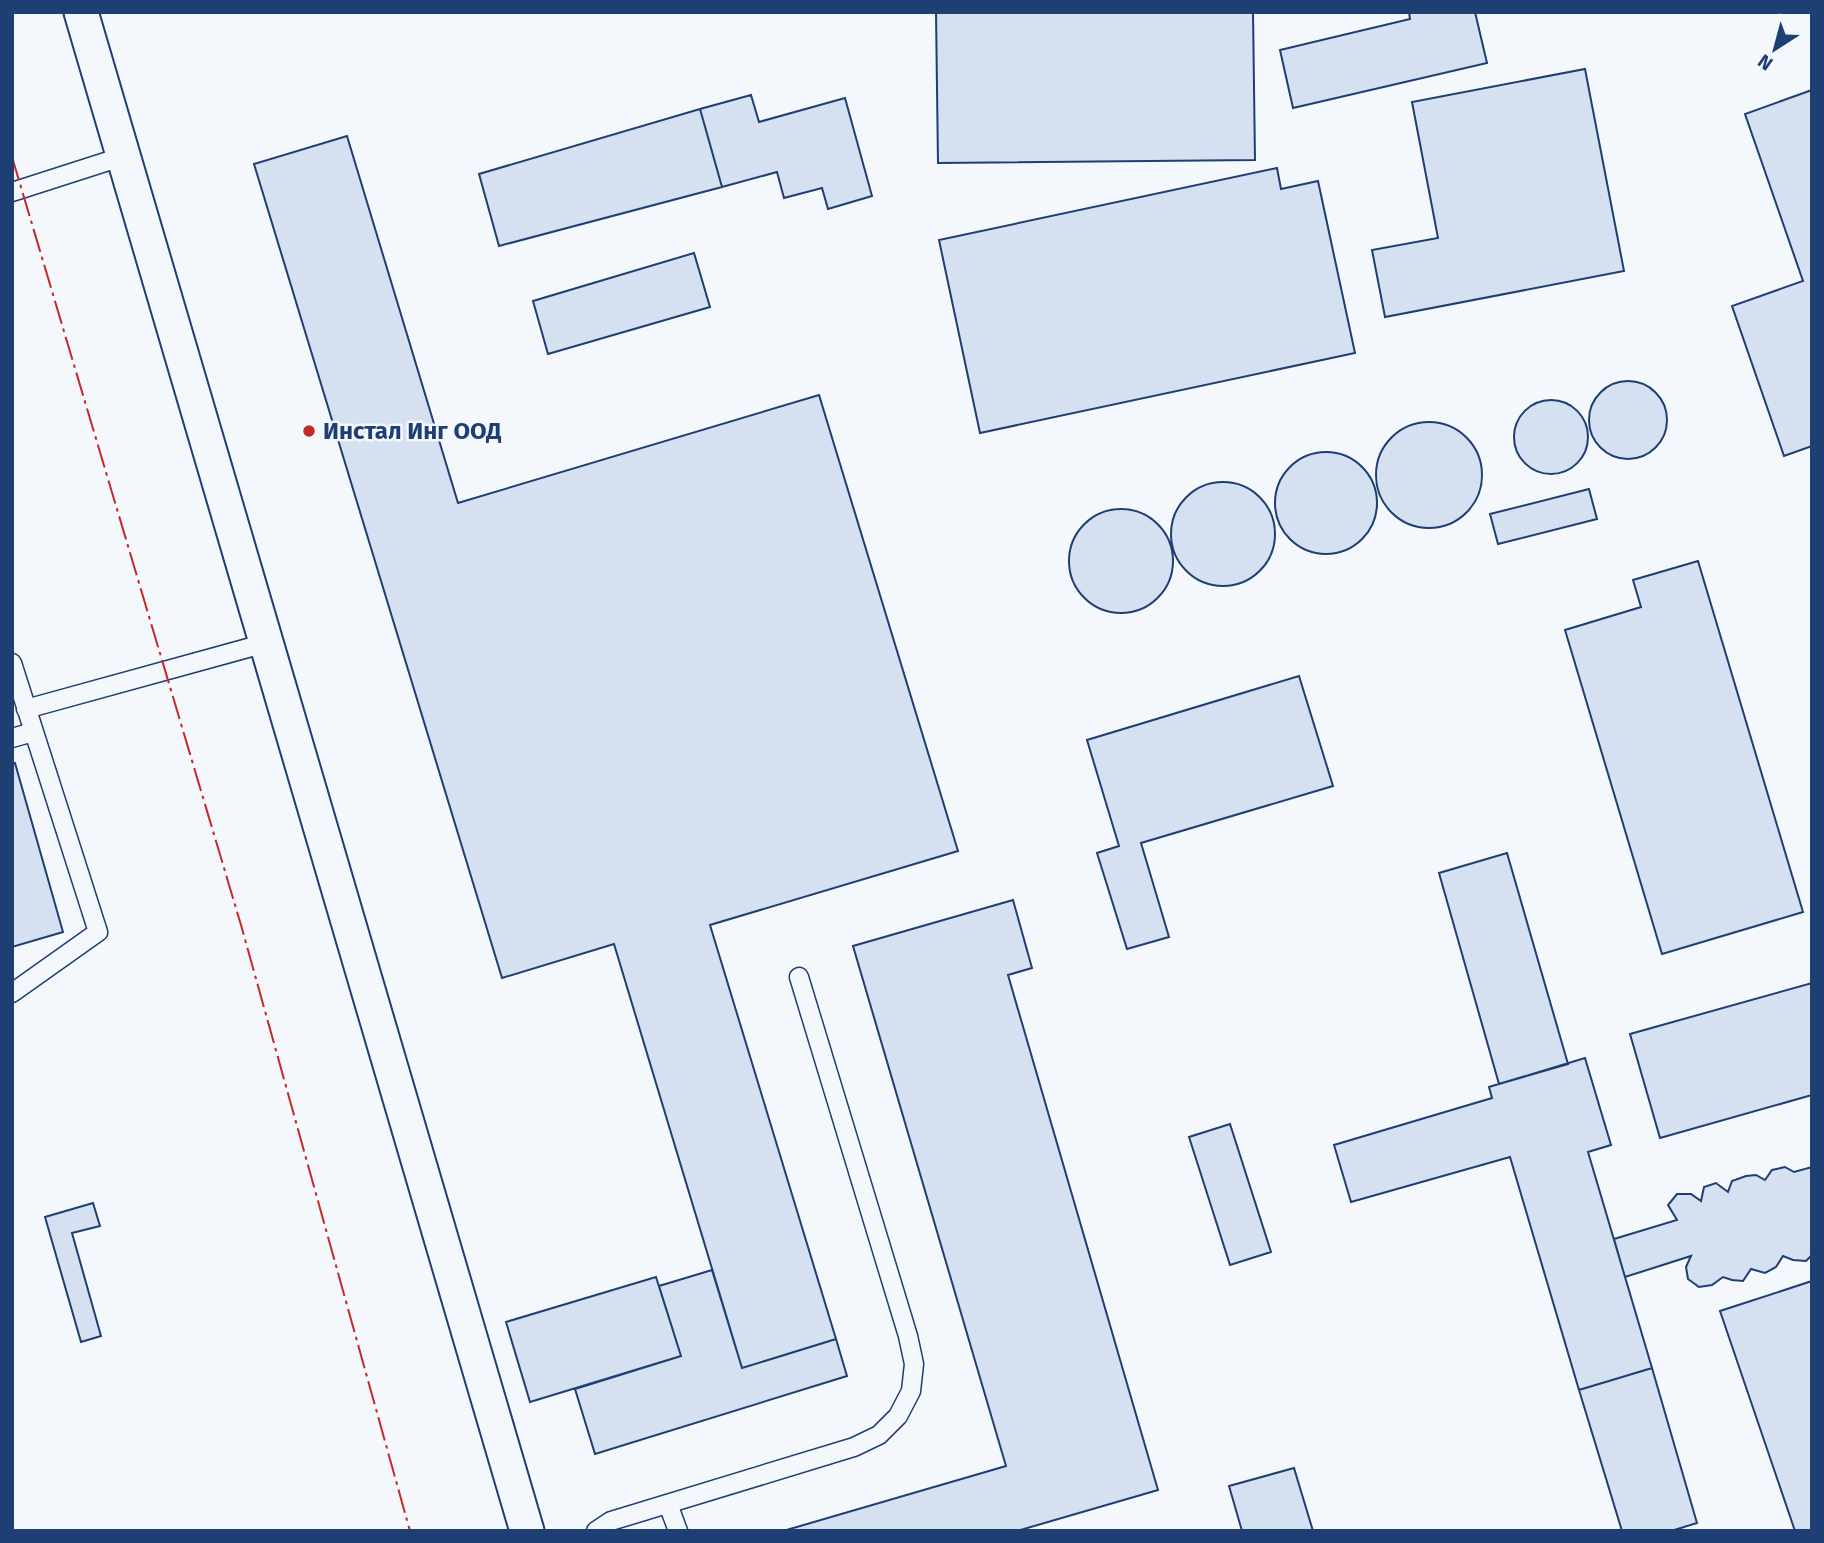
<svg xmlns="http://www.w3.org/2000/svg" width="1824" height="1543" font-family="'Fira Sans',sans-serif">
<rect width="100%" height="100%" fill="#f4f7fb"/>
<!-- building -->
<path fill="#d5e0f0" stroke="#1d3f73" stroke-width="2" d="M936,12H1253L1255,160L938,163Z
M1409,12H1475L1487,63L1293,108L1280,50L1410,19Z
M1585,69L1624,271L1385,317L1372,250L1438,238L1412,102Z
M1812,90V446L1784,456L1732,306L1803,281L1745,114Z
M751,95L759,122L845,98L872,196L828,209L822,188L784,198L777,172L722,187L700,109Z
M700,109L722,187L499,246L479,174Z
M347,136L458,503L819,395L958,851L710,925L836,1339L742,1368L614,944L502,978L254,164Z
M1277,168L1281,189L1318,181L1355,353L980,433L939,240Z
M694,253L710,307L548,354L533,301Z
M1589 420a39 39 0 1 1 78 0a39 39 0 1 1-78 0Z
M1514 437a37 37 0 1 1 74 0a37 37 0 1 1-74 0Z
M1376 475a53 53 0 1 1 106 0a53 53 0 1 1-106 0Z
M1275 503a51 51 0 1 1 102 0a51 51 0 1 1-102 0Z
M1171 534a52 52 0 1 1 104 0a52 52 0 1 1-104 0Z
M1589,489L1597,519L1498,544L1490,514Z
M1069 561a52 52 0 1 1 104 0a52 52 0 1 1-104 0Z
M1698,561L1803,912L1662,954L1565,630L1641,607L1633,580Z
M1299,676L1333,786L1141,843L1169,937L1127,949L1097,853L1119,846L1087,740Z
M15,763L63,932L12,947V764Z
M1507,853L1568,1064L1499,1084L1439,873Z
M1013,900L1032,968L1008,975L1158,1490L1017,1531H783L1006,1466L853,946Z
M1812,983V1095L1660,1138L1630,1034Z
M1585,1058L1611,1145L1588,1152L1652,1368L1579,1390L1510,1157L1351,1202L1334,1145L1492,1098L1489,1087Z
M1230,1124L1271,1252L1230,1265L1189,1137Z
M1785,1167L1794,1172L1812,1167V1255L1806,1261L1793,1260L1783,1256L1776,1267L1765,1273L1751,1269L1743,1281L1732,1280L1723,1277L1712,1285L1699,1287L1688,1279L1686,1267L1691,1256L1625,1277L1614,1239L1677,1220L1668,1205L1677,1194H1691L1701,1201L1704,1187L1716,1183L1728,1192L1732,1181L1746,1176L1756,1175L1765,1180L1772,1170Z
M93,1203L100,1226L72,1233L101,1336L81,1342L45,1217Z
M712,1270L742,1368L836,1339L847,1376L595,1454L575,1389L681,1356L659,1286Z
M656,1277L681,1356L530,1402L506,1322Z
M1812,1281V1531H1795L1720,1311Z
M1652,1368L1697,1523L1671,1531H1622L1579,1390Z
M1294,1468L1313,1531H1242L1229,1486Z"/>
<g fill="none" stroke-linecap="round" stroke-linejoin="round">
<defs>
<path id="service" d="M12,192L124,156
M12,663L98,932L12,993
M26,709L266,643
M12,738L33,732
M668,1504L678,1531
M596,1531L611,1521L854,1447L879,1435L898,1416L911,1391L914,1364L908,1336L799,977"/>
<path id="minor" d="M81,12L527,1531"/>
</defs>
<!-- service casing -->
<use href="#service" stroke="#1d3f73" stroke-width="21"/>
<!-- minor casing -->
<use href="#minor" stroke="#1d3f73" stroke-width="37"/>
<!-- service -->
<use href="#service" stroke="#f4f7fb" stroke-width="18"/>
<!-- minor -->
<use href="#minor" stroke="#f4f7fb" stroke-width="33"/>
<!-- power -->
<path stroke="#c62828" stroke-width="2" stroke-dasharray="24 5 3.5 5" stroke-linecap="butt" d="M12,157L241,925L410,1531"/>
</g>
<!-- markers -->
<circle fill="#c62828" stroke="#f4f7fb" stroke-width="2.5" cx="309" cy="431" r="7"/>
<g text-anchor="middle" stroke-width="5" stroke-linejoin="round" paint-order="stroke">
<!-- poi labels -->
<g font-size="24" font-weight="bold" fill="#1d3f73" stroke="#f4f7fb" text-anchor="start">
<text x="323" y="439">Инстал Инг ООД</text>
</g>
</g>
<!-- border -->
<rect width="1824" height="1543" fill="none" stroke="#1d3f73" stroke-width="28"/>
<!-- north arrow -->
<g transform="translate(1775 49) rotate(216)" stroke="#f4f7fb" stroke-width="5" paint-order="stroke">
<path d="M0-5L12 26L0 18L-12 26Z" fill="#1d3f73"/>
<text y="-10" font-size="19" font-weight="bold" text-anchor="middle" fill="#1d3f73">N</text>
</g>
</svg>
